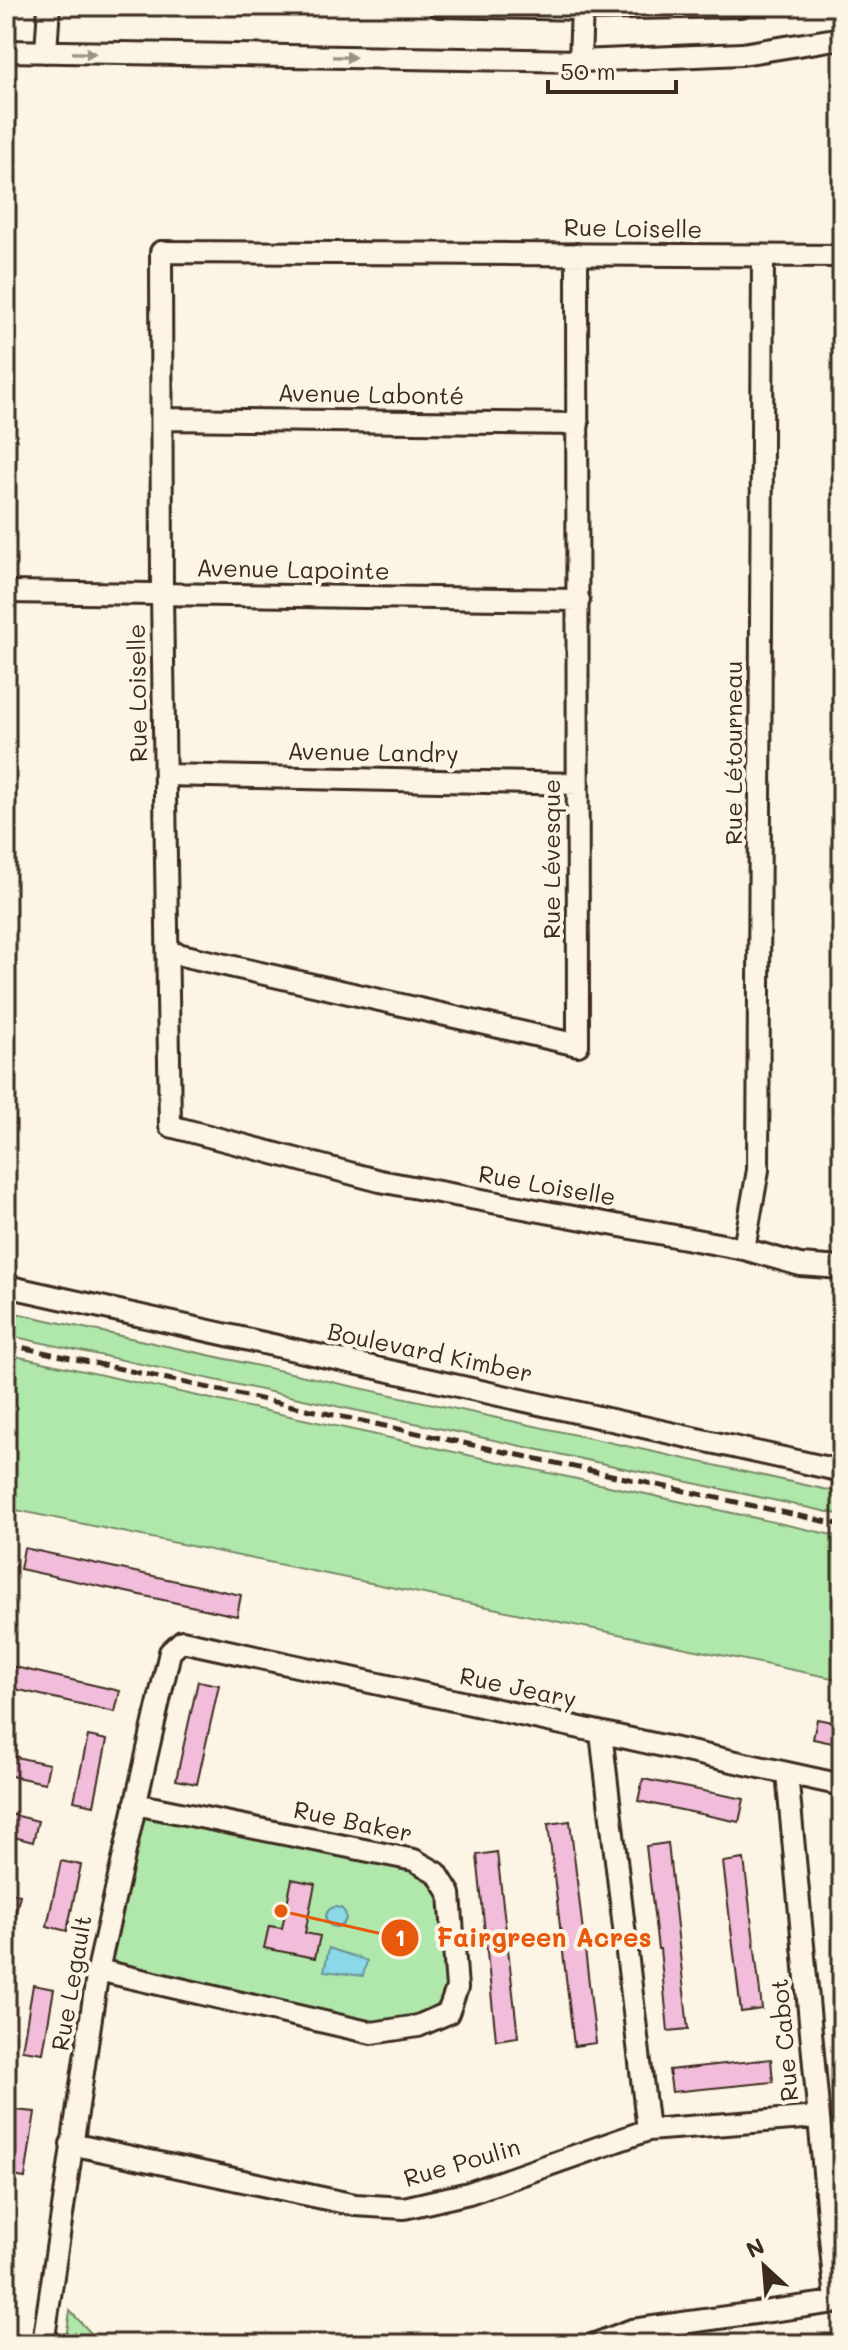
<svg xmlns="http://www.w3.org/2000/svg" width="848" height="2350" font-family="Mali,sans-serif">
<rect width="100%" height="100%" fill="#fcf5e5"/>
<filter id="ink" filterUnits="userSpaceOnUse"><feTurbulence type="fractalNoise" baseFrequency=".0125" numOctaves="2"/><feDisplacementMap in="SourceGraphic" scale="16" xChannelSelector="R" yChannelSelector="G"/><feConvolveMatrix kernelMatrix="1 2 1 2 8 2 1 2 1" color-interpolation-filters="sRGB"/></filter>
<g filter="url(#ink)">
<!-- green -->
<path fill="#b0e8ac" stroke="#768965" stroke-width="2" d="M6,1311L842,1493V1515L6,1335Z
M6,1354L842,1537V1680L6,1508Z
M135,1804L414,1860L450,1894L448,2013L372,2033L98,1970Z
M70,2311L90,2332L88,2344H65Z"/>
<!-- water -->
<path fill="#8ad8e8" stroke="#6a9297" stroke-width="2" d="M326 1917a10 10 0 1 1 20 0a10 10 0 1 1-20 0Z
M329,1948L367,1961L363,1976L324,1971Z"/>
<!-- building -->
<path fill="#f1bdda" stroke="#3b2a1e" stroke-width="2" d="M24,1548L241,1595L237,1616L20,1569Z
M6,1665L120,1691L115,1712L6,1687Z
M198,1681L219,1685L197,1784L176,1780Z
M817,1719L842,1724V1745L813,1739Z
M88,1736L107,1740L94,1805L74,1801Z
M6,1755L49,1764L45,1783L6,1775Z
M643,1779L744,1799L739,1822L638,1801Z
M6,1813L38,1821L33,1842L6,1835Z
M570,1821L596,2043L574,2046L548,1824Z
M668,1843L688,2029L668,2031L660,1949H658L646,1846Z
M497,1852L518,2037L496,2040L477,1855Z
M744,1859L762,2009L741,2012L723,1862Z
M61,1861L81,1865L67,1931L47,1926Z
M292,1879L315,1884L305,1933L320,1936L315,1958L264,1948L269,1926L282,1928Z
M6,1891L20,1895L11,1933L6,1932Z
M33,1985L54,1989L43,2053L22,2050Z
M771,2059L773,2082L672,2092L669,2070Z
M14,2110L35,2112L25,2178L6,2175Z"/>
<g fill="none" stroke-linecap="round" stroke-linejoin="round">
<defs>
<path id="minor" d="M439,6L582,9L741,6
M6,51L580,61L742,54L842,38
M46,52L49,6
M580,61L582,6
M842,256L161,252L162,594L170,1126L380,1181L744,1249L800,1265L842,1268
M163,419L578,424
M6,592L579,600
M166,775L578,784
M168,952L578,1045L577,254
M744,1249L758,1170L763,257
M6,1286L842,1471
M601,1733L648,2130
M787,1773L836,2302
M98,1970L372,2033L418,2026L448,2013L457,1988L450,1894L437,1873L414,1860L135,1804
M71,2144L355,2205L404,2208L469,2193L648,2130L818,2117
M43,2344L98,1970L170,1652L182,1641L842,1785
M595,2344L632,2330L842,2301"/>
</defs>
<!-- minor casing -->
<use href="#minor" stroke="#3b2a1e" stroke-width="26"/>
<!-- minor -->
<use href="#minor" stroke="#fcf5e5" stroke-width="20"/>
<!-- rail -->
<path stroke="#3b2a1e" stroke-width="5" stroke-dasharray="12 6" stroke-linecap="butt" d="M6,1344L842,1525"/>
</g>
<!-- one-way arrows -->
<defs><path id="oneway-solid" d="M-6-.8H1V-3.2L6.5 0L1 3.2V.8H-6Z" transform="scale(2)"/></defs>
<g fill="#9c9082">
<use href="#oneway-solid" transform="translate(84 53) rotate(1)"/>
<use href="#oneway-solid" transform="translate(344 57) rotate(1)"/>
</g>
</g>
<g text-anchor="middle" stroke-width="8" stroke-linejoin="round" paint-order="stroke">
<!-- street labels -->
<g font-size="24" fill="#3b2a1e" stroke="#fcf5e5">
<text transform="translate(633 229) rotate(1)" y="8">Rue Loiselle</text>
<text transform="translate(371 395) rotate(1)" y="8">Avenue Labonté</text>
<text transform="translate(293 570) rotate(1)" y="8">Avenue Lapointe</text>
<text transform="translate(138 693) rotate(-91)" y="8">Rue Loiselle</text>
<text transform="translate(373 753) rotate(1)" y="8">Avenue Landry</text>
<text transform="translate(734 753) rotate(-90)" y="8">Rue Létourneau</text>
<text transform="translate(552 859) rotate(-90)" y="8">Rue Lévesque</text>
<text transform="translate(547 1186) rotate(10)" y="8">Rue Loiselle</text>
<text transform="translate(430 1353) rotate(12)" y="8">Boulevard Kimber</text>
<text transform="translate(518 1688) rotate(12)" y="8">Rue Jeary</text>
<text transform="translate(353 1822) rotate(12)" y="8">Rue Baker</text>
<text transform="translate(72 1983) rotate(-80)" y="8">Rue Legault</text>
<text transform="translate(785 2040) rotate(-95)" y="8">Rue Cabot</text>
<text transform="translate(462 2163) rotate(-16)" y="8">Rue Poulin</text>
</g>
</g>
<!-- callouts -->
<path fill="none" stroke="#e8590c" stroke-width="3" d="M281 1911L400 1938"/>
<g fill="#e8590c" stroke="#fcf5e5" stroke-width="3">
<circle cx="281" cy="1911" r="8"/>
<circle cx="400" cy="1938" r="20"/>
</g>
<g font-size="24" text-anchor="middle" font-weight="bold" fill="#fff">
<text x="400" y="1946">1</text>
</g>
<g font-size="26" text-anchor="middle" font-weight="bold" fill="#e8590c" stroke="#fcf5e5" stroke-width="8" stroke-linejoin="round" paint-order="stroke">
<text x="544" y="1947">Fairgreen Acres</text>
</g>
<!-- margin -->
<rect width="848" height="2350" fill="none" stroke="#fcf5e5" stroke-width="32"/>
<rect x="16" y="16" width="816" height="2318" fill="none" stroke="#3b2a1e" stroke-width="3" filter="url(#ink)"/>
<!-- north arrow -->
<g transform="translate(764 2266) rotate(334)" stroke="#fcf5e5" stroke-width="6" paint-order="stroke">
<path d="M0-6L14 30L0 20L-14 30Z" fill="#3b2a1e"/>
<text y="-12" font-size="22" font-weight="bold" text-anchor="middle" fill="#3b2a1e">N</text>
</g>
<!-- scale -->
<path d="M548 80v12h128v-12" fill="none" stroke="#3b2a1e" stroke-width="4"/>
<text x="560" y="80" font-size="24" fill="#3b2a1e" stroke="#fcf5e5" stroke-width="6" paint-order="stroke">50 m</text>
</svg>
